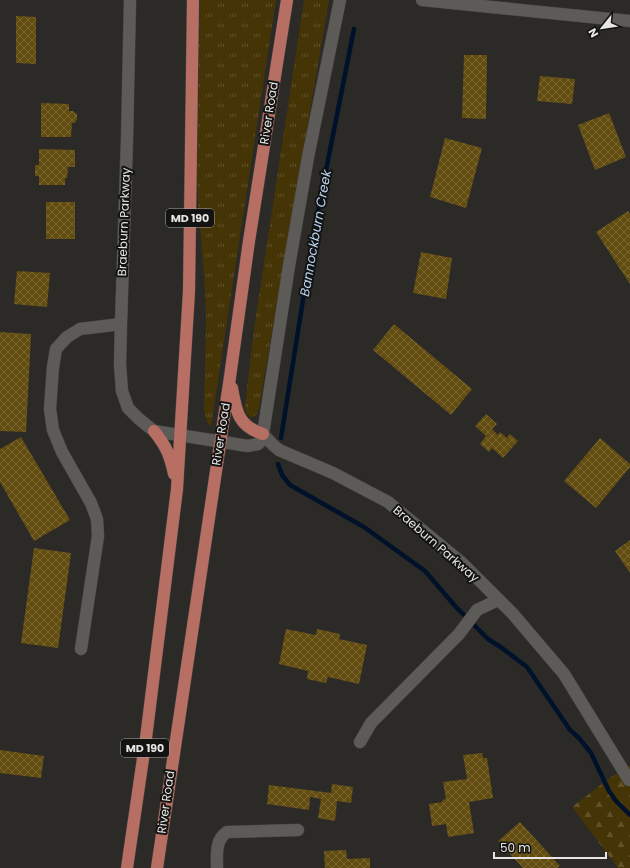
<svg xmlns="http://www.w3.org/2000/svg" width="630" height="868" font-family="Poppins,sans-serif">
<defs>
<pattern id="grass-tufts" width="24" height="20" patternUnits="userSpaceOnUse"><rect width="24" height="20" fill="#453405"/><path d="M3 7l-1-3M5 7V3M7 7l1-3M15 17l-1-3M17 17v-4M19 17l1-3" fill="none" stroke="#605129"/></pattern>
<pattern id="forest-firs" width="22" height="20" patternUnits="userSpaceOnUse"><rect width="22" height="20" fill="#453405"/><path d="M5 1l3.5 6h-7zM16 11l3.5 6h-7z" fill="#605129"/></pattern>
<pattern id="building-cross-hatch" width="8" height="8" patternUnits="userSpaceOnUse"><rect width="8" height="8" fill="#624c10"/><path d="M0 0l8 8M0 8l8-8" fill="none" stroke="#786633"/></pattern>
</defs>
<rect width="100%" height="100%" fill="#2b2a27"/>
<!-- grass -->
<path fill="url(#grass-tufts)" d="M200,0H276L211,426L208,424L204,411L206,319L205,287L198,204L197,177Z
M304,0H329L259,407L257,414L253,417H250C245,414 245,410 245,405L254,329Z"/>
<!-- forest -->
<path fill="url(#forest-firs)" d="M630,765V868H618L572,807L611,777Z"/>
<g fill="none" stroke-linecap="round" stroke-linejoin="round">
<!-- stream -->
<path stroke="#00112a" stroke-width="4.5" d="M281,438L314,231L354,29
M278,464L282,475L290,485L364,527L425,571L456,607L488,639L502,648L527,667L570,730L579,738L591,753L609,791L616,801L630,815"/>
</g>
<!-- building -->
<path fill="url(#building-cross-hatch)" d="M16,16L36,17V64L16,63Z
M464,55H487L486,119L462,118Z
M540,76L575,79L572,104L537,101Z
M41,103L69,104V111H73L77,114V120L74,123H72L71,137H41Z
M609,113L626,157L595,170L578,125Z
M445,138L482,148L466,208L430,197Z
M39,149L75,150V167H68L67,178H65V185H39V176H35V165H39Z
M46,202H75V239H46Z
M628,211L630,214V284L596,232Z
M421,252L452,258L446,299L413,293Z
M17,271L50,273L47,307L14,304Z
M394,324L472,389L451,415L373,350Z
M0,332L31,334L26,432L0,431Z
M486,414L497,424L492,429L498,435L500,432L507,438L510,434L518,441L503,458L492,448L489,452L480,444L486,436L475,426Z
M21,437L70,520L34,541L0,482V449Z
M600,438L630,464V467L596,508L564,481Z
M630,540V573L615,551Z
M34,548L71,553L58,648L21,643Z
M286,629L316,635L317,629L340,634L339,639L367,645L359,684L328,677L326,683L307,679L308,671L279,664Z
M0,750L44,756L41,778L0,773Z
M482,753L483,758H487L493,798L469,802L474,833L448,837L446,824L432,826L429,804L443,802L442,800L446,799L443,782L467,779L463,755Z
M332,784L353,787L351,803L337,801L335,821L318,818L321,799L310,797L309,810L267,804L269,785L331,793Z
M520,822L560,866L557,868H523L498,841Z
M346,850L347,859L370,858V868H325L324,851Z"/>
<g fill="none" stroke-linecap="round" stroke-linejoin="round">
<defs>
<path id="minor" d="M130,0L127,139L121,324L120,364L122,391L128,408L139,419L154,431L248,446L258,444L262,440L263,434L289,266L308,157L340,0
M422,0L630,21
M263,434L272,444L279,450L333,473L388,502L462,563L513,614L564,674L629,780
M81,649L98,536L97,519L91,503L62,452L53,430L50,409L53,367L56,349L67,337L80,329L121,324
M360,742L371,723L459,634L477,610L498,600
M217,868C217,854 215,840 227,832L298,830"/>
<path id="major" d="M232,388C236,411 238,426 263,434
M154,431C166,446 170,455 174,474
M127,868L146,738L177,489L189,291L193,0
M157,868L230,377L249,241L287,0"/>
</defs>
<!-- minor casing -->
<use href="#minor" stroke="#474643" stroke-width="13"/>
<!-- major casing -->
<use href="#major" stroke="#474643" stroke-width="13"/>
<!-- minor -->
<use href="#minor" stroke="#5c5b58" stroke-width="12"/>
<!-- major -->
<use href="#major" stroke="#b86f63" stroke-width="12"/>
</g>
<g text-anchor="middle" stroke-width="4" stroke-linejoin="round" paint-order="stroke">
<!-- shield labels -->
<g fill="#131312" stroke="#a7a7a6" stroke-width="1">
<rect x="166" y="209" width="48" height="18" rx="3"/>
<rect x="121" y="739" width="48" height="18" rx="3"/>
</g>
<g font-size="11" font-weight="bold" fill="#e7e6e5">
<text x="190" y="222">MD 190</text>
<text x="145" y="752">MD 190</text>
</g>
<!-- street labels -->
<g font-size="12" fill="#e7e6e5" stroke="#131312">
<text transform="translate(269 113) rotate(-81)" y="4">River Road</text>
<text transform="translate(124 222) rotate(-88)" y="4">Braeburn Parkway</text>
<text transform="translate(221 434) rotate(-81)" y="4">River Road</text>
<text transform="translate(436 544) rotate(41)" y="4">Braeburn Parkway</text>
<text transform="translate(166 802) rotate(-82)" y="4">River Road</text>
</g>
<!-- water labels -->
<g font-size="13" font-style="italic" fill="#b9d4f3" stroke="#131312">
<text transform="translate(315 233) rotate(-80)" y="5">Bannockburn Creek</text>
</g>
</g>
<!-- north arrow -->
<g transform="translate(602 28) rotate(240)" stroke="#131312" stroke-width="3" paint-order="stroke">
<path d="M0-3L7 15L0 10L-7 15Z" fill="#e7e6e5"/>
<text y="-6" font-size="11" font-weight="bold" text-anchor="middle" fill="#e7e6e5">N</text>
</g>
<!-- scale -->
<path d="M494 852v6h112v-6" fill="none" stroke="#e7e6e5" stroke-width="2"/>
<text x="500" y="852" font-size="12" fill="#e7e6e5" stroke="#131312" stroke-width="3" paint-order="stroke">50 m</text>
</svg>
